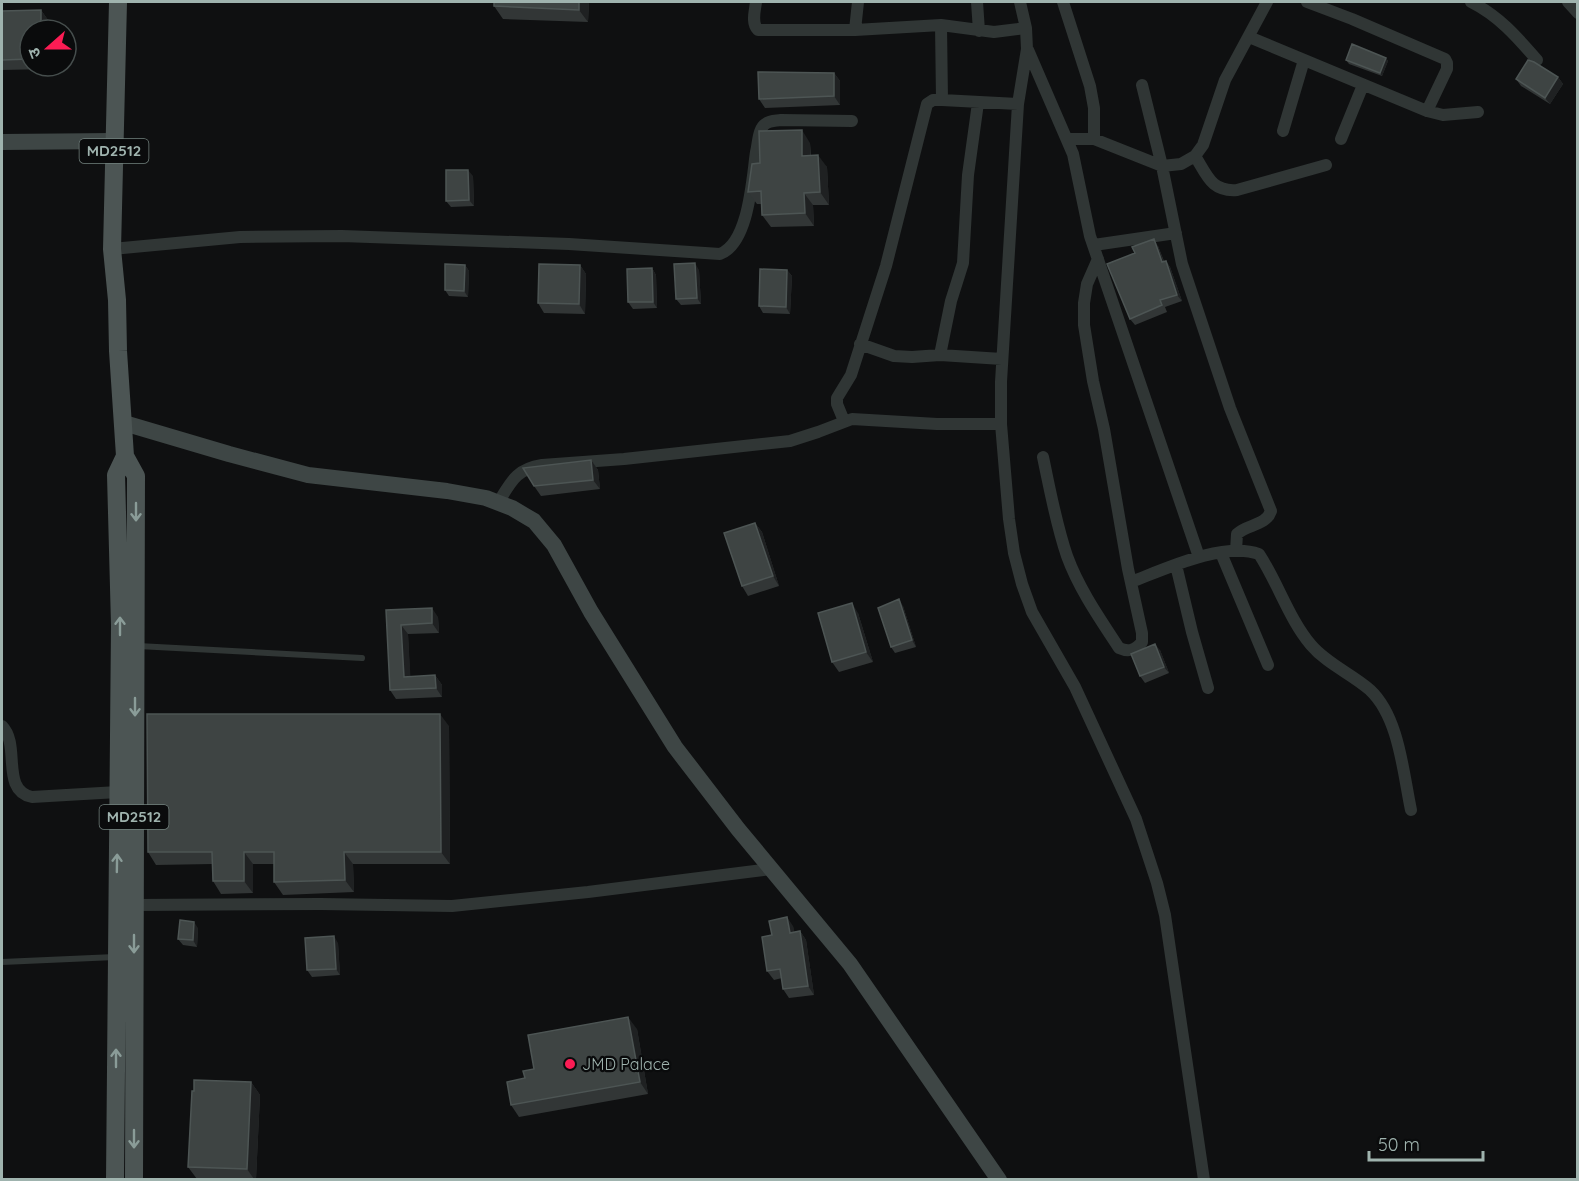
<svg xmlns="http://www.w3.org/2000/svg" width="1579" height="1181" font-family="Quicksand,'Noto Sans Devanagari',sans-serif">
<rect width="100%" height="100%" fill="#0f1011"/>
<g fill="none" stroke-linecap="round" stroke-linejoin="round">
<!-- lane -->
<path stroke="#303635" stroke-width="6" d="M138,646L362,658
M2,962L115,957"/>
<!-- street -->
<path stroke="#303635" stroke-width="12" d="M756,2C755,11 751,23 758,30H855L941,25L994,32L1026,28
M977,2L979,31
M1020,2L1026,28L1027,49L1018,104L1001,382V424L1009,519L1014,553L1022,584L1032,612L1075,687L1136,819L1157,883L1165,915L1204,1180
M1063,2L1090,86L1094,108V139
M1307,2L1352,19L1445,59L1447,63V69L1427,111
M1471,2C1499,16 1517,37 1537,60
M1568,2L1578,13
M941,25L942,100
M855,30L858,2
M1249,37L1427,111L1443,115L1478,112
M1028,50L1073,154L1090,236L1199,557
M1142,85L1162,166L1182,264L1230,408L1271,511C1266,526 1247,524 1237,534L1236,551
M1283,131L1304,60
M1067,139H1094L1162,166L1181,164L1195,156L1203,145L1225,80L1267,2
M1341,139L1363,85
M1195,156C1207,175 1211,192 1237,190L1326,165
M1094,245L1176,233
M112,249L240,237L342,236L569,244L720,254C749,243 752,179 756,152C758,144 758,131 764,125C769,120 775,121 781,120L852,121
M860,344L894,356L912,357L940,355L1002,359
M940,355L951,301L963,263L968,175L978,103
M844,421L837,404V398L851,375L886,266L927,104L933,100H942L1018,104
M1043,457C1050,490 1056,524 1067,556C1079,589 1100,619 1119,648C1128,652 1135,651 1142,642V633L1128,569L1104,429L1093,381L1084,325V303L1087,284L1098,259
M498,503C511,482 516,469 542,465L624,459L790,441L818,432L852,419L937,424H1001
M1221,553L1268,665
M1176,565L1192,632L1208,688
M1131,582C1165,569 1224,541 1259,554C1278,583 1289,619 1311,645C1327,664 1352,674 1370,690C1399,717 1403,772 1411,810
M2,726C21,745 0,790 32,797L118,792
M134,905L321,904L452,906L588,892L771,869"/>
<!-- secondary -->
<path stroke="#3e4645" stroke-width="16" d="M2,142L114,141
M124,423L229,454L308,475L447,491L486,498L512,508L534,521L554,545L591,612L675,747L738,829L850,964L999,1180"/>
<!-- primary -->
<path stroke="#4c5554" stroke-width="18" d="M118,2L112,249L117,300L118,351L125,456L136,476L134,1180
M115,1180L120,625L116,475L125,456"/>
</g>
<!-- wall -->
<path fill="#323636" d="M589,2L588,22L503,19L494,6Z
M41,10L48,20L30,30V66H49V69L2,70V11Z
M1386,58L1388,61L1382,76L1349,64L1346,60Z
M834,73L840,81V105L765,108L759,99Z
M1558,77L1563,84L1550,104L1521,86L1516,79Z
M810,143L811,155L827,167L829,205H813L814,226L771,227L762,215V204H757L748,192L760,163Z
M473,176L474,206L451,207L446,201Z
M1158,246L1164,261H1166L1170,267L1182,301L1165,307L1167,312L1135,325L1130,319Z
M465,265L469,271L468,297L449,296L445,290Z
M580,265L586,274L585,314L544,313L538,303Z
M652,268L656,275L657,308L633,309L628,302Z
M699,270L701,304L681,305L676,299Z
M787,270L792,276L790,314L763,313L759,306Z
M591,460L598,470L600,489L541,496L534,486Z
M755,523L762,532L779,586L748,596L742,586Z
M903,606L916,647L895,653L891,647Z
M386,610L438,617L439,633L408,634L410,677L435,675L442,685V697L396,699L390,690Z
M858,613L873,662L839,672L832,662Z
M1160,650L1169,673L1145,683L1140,676Z
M449,726L450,864H353L354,892L283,895L274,882V864H253V893L221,894L213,881L212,864L156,865L148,852Z
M793,926L794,932L800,931L806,940L814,995L789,998L783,989L782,978L774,980L767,971L772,935Z
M198,928L197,947L183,945L178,939Z
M338,943L340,975L312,977L307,970Z
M637,1029L648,1094L519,1117L511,1105L525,1078L534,1069Z
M251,1082L260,1095L256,1179H197L188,1167Z"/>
<!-- shaded-wall -->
<path fill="#1f2122" d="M579,2H589L588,22L579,10Z
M41,10L48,20V30H41Z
M1386,58L1388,61L1382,76L1380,73Z
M834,73L840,81V105L834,96Z
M1558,77L1563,84L1550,104L1545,98Z
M802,130L810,143L811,168L802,156Z
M818,155L827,167L829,205L820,192Z
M468,170L473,176L474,206L469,200Z
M804,193L813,205L814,226L805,213Z
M1154,239L1158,246L1166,268L1162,262Z
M1166,261L1170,267L1182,301L1177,295Z
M695,263L699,270L701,304L697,298Z
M465,265L469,271L468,297L464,291Z
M580,265L586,274L585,314L579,304Z
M652,268L656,275L657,308L653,302Z
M787,270L792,276L790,314L786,307Z
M591,460L598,470L600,489L593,480Z
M755,523L762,532L779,586L773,576Z
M899,599L903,606L916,647L912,640Z
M852,603L858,613L873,662L866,652Z
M432,608L438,617L439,633L432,623Z
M401,625L408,634L411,686L404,677Z
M1155,644L1160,650L1169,673L1164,667Z
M435,675L442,685V697L436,688Z
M440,714L449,726L450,864L441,852Z
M244,852L253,864V893L244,881Z
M344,852L353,864L354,892L345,880Z
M787,917L793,926L797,942L790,933Z
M194,922L198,928L197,947L193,940Z
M800,931L806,940L814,995L808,986Z
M334,936L338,943L340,975L336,969Z
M628,1017L637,1029L648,1094L640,1082Z
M251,1082L260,1095L256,1179H254L247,1169Z"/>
<!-- building -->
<path fill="#3e4443" stroke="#4d5554" stroke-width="1.5" d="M494,2H579V10L494,6Z
M41,10V30H30V59L2,60V11Z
M1352,44L1386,58L1380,73L1346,60Z
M1528,60L1534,62L1558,77L1545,98L1516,79Z
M758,72L834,73V96L759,99Z
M802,130V156L818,155L820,192L804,193L805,213L762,215L761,191L748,192L752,164L760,163L759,131Z
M446,170H468L469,200L446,201Z
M1154,239L1162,262L1166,261L1177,295L1160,300L1162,305L1130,319L1107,264L1135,253L1132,247Z
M695,263L697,298L676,299L674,264Z
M445,264L465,265L464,291L445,290Z
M539,264L580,265L579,304L538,303Z
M652,268L653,302H628L627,269Z
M760,269L787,270L786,307L759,306Z
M591,460L593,480L534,486L523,468Z
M755,523L773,576L742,586L724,533Z
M899,599L912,640L891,647L878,608Z
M852,603L866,652L832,662L818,613Z
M432,608V623L401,625L404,677L435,675L436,688L390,690L386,610Z
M1155,644L1164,667L1140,676L1131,654Z
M147,714H440L441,852H344L345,880L274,882V852H244V881H213L212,852H148Z
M787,917L790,933L800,931L808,986L783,989L780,969L767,971L762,937L772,935L769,921Z
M180,920L194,922L193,940L178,939Z
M334,936L336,969L307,970L305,938Z
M628,1017L640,1082L511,1105L507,1082L525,1078L523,1071L534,1069L528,1035Z
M194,1080L251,1082L247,1169L188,1167L192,1091H194Z"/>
<!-- one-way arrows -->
<defs><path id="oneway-shaft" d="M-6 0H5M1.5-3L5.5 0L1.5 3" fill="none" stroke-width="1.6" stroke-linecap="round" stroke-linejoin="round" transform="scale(1.5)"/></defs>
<g stroke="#8a9c98">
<use href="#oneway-shaft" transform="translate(136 512) rotate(90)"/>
<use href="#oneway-shaft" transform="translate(120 626) rotate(-90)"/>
<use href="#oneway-shaft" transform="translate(135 707) rotate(90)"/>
<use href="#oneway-shaft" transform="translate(117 863) rotate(-89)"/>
<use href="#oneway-shaft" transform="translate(134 944) rotate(90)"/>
<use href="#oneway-shaft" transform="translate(116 1058) rotate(-90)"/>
<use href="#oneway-shaft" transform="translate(134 1139) rotate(90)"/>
</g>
<!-- markers -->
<circle fill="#fc1c54" stroke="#0a0b0c" stroke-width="2" cx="570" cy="1064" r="6"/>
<g text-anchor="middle" stroke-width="4.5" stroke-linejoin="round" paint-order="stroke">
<!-- shield labels -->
<g fill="#0a0b0c" stroke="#72817d" stroke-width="1.5">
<rect x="79.5" y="139" width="69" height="24" rx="4.5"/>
<rect x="99.5" y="805" width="69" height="24" rx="4.5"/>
</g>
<g font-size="15" font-weight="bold" fill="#9fb3ae">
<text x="114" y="156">MD2512</text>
<text x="134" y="822">MD2512</text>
</g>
<!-- poi labels -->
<g font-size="16" fill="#9fb3ae" stroke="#0a0b0c" text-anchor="start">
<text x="582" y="1070">JMD Palace</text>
</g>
</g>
<!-- border -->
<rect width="1579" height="1181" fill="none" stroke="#9fb3ae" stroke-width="6"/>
<!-- north arrow -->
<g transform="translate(48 48) rotate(249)"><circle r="28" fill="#0a0b0c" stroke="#464e4d" stroke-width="1.5"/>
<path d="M0-4.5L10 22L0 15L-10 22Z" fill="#fc1c54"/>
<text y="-9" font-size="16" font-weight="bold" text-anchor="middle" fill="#9fb3ae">उ</text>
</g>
<!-- scale -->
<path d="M1369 1151v9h114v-9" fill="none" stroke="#9fb3ae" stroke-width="3"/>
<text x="1378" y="1151" font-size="18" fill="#9fb3ae" stroke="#0a0b0c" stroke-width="4.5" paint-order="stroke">50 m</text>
</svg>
